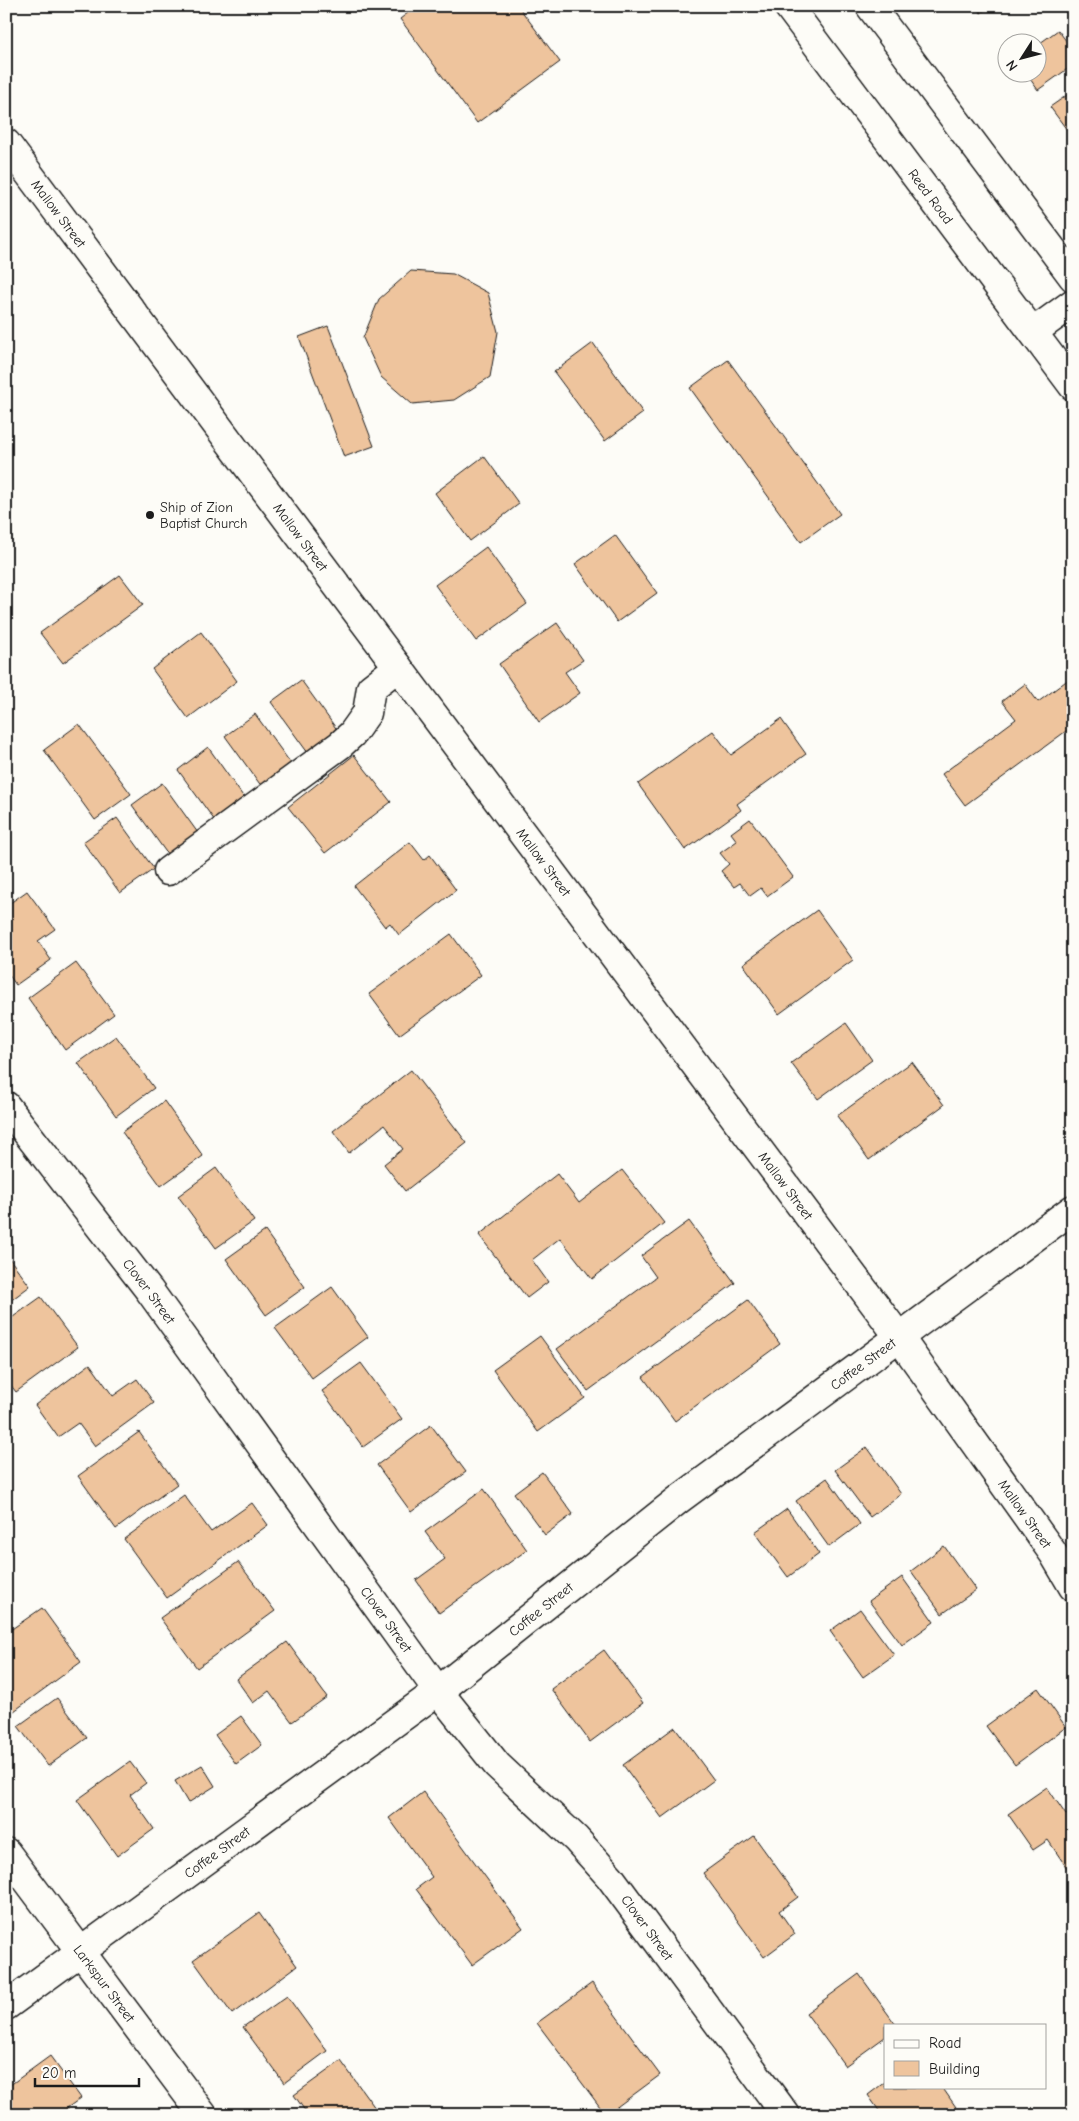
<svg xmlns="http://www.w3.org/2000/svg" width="1079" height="2121" font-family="'Comic Neue',sans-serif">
<rect width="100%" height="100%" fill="#fdfcf7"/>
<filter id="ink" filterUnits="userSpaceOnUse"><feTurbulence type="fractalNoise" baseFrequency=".02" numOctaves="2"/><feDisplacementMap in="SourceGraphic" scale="10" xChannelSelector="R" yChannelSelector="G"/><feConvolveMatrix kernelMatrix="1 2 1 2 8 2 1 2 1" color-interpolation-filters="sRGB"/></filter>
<g filter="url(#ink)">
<!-- building -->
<path fill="#eec49d" stroke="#1c1c1c" d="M417,6H518L560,62L477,123L400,19Z
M977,6H990L981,13Z
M1058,30L1073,50V65L1038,90L1025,72H1036V46Z
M1073,91V138L1050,107Z
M411,271L453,274L488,293L498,332L490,377L454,400L412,404L381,377L363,338L379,299Z
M328,326L374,446L344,457L299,337Z
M593,343L643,413L605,441L554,372Z
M728,360L840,514L801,542L690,388Z
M484,456L519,504L470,541L435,493Z
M615,535L657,593L617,622L575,564Z
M486,547L527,604L476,641L435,585Z
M120,575L143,605L63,663L40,633Z
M557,623L583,660L565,672L580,693L539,722L499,664Z
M201,632L237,681L188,718L152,669Z
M1073,676V726L965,805L942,774L1016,719L1002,701L1025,684L1038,702Z
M301,680L338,731L308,753L271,702Z
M255,714L292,765L262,787L225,736Z
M781,719L806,754L737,804L741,810L685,850L638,784L713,731L731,755Z
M79,724L131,794L95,820L44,750Z
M208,747L245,799L215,821L178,770Z
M354,755L391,802L325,853L288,807Z
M162,783L198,833L168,855L132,805Z
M117,818L154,869L120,893L83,842Z
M750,819L793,877L767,896L761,888L750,896L740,883L734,887L721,871L729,864L720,853L737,841L731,833Z
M410,842L424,860L430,855L456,890L399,935L390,923L385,927L354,886Z
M27,891L55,929L38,941L51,960L16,985L6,971V906Z
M817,910L853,960L779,1014L743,964Z
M451,934L481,975L399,1035L369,994Z
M76,963L114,1014L65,1050L28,998Z
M846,1023L872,1060L818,1099L791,1063Z
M116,1036L154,1088L116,1116L78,1063Z
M912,1062L944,1105L869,1160L837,1116Z
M411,1070L467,1143L405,1191L384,1164L403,1149L384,1125L349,1153L333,1131Z
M164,1101L203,1156L161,1186L122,1132Z
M216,1168L254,1221L216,1248L178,1196Z
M622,1170L664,1223L592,1279L560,1238L532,1260L548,1282L527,1298L479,1235L557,1174L579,1203Z
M689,1221L735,1283L588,1391L557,1349L656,1277L641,1256Z
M265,1231L305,1287L266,1315L226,1259Z
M6,1254L30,1286L6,1304Z
M332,1287L368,1337L312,1378L275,1328Z
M41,1297L78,1347L16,1392L6,1379V1322Z
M748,1300L780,1344L675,1421L643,1377Z
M540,1336L585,1398L538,1432L493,1370Z
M361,1363L402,1419L363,1447L322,1391Z
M90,1364L113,1396L137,1379L154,1403L95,1446L78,1423L58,1437L35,1405Z
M431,1425L466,1472L411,1512L377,1465Z
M139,1432L177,1484L116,1529L78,1476Z
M867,1447L901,1494L870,1517L835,1470Z
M542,1472L573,1514L545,1535L514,1493Z
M827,1478L860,1524L829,1547L796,1501Z
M484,1489L527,1550L439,1613L416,1580L445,1559L425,1532Z
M184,1495L211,1532L252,1503L268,1525L167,1598L124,1539Z
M787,1509L819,1554L788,1577L755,1532Z
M944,1546L976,1590L942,1614L911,1571Z
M238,1562L275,1611L197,1668L160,1618Z
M902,1577L934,1622L902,1645L869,1601Z
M42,1608L81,1662L10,1714L6,1710V1633Z
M860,1609L894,1655L863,1677L830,1631Z
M287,1642L327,1697L292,1722L269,1691L253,1703L236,1679Z
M604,1650L643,1703L590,1742L551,1689Z
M1038,1688L1066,1727L1015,1765L986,1726Z
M57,1698L87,1738L48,1766L18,1726Z
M241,1716L262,1745L236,1764L215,1735Z
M675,1727L714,1780L662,1818L623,1765Z
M130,1762L146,1783L130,1795L154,1829L117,1856L77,1800Z
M202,1765L215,1786L188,1803L175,1781Z
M1047,1787L1066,1815L1073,1810V1877L1048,1840L1033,1850L1008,1814Z
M423,1792L523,1928L472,1965L416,1889L432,1877L389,1818Z
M754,1836L798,1897L779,1911L795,1934L764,1957L703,1873Z
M259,1913L297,1966L232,2014L193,1960Z
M859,1974L896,2025H885V2037L845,2066L806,2013Z
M592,1983L660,2075L606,2115L537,2023Z
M287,1996L327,2051L284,2083L243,2027Z
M50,2056L81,2098L67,2108L72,2115H17L6,2100V2088Z
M341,2061L378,2112L375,2115H308L294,2095Z
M885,2082V2087H942L958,2110L952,2115H882L868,2095Z"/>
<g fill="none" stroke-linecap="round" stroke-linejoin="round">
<defs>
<g id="minor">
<path id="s1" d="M788,6L1073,386"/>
<path d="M870,6L1073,277"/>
<path id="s2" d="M6,143L899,1337L1053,1553L1073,1587"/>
<path d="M1033,332L1073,303"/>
<path d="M168,871L340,745L352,734L367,713L371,688L398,667"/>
<path id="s3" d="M6,1106L149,1290L438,1691L497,1765L576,1839L610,1877L786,2115"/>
<path id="s4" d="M6,1852L203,2115"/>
<path id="s5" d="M6,2006L438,1691L678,1500L1073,1209"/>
</g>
</defs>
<!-- minor casing -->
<use href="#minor" stroke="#1c1c1c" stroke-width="31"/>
<!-- minor -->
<use href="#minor" stroke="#fdfcf7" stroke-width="28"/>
</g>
</g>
<!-- markers -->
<circle fill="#1c1c1c" stroke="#fdfcf7" stroke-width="2" cx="150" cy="515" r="5"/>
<g text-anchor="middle" stroke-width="5" stroke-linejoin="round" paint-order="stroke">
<!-- street labels -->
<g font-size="14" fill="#1c1c1c" stroke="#fdfcf7">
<text dy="5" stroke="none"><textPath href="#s1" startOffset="238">Reed Road</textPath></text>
<text dy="5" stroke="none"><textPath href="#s2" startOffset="88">Mallow Street</textPath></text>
<text dy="5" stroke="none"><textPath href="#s2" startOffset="492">Mallow Street</textPath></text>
<text dy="5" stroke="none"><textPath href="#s2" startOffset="898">Mallow Street</textPath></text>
<text dy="5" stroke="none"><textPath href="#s2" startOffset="1302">Mallow Street</textPath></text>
<text dy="5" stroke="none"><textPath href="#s3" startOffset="234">Clover Street</textPath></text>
<text dy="5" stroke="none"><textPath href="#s5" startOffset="1071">Coffee Street</textPath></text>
<text dy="5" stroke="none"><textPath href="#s2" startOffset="1708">Mallow Street</textPath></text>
<text dy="5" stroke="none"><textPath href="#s5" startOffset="666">Coffee Street</textPath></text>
<text dy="5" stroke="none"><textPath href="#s3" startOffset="639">Clover Street</textPath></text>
<text dy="5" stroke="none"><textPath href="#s5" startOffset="261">Coffee Street</textPath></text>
<text dy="5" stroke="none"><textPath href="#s3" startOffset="1044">Clover Street</textPath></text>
<text dy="5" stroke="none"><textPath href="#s4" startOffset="164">Larkspur Street</textPath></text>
</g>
<!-- poi labels -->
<g font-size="14" fill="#1c1c1c" stroke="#fdfcf7" text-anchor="start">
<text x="160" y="512">Ship of Zion<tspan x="160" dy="16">Baptist Church</tspan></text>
</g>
</g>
<!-- margin -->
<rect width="1079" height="2121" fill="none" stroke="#fdfcf7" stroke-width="25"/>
<rect x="12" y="12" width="1054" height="2096" fill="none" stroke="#1c1c1c" stroke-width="2" filter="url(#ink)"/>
<!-- legend -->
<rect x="884" y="2024" width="162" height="65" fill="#fdfcf7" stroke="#a3a29f"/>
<rect x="894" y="2040" width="25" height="8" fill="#fdfcf7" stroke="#a3a29f"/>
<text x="929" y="2048" font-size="15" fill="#1c1c1c">Road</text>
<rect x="894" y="2061" width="25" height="15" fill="#eec49d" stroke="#a3a29f"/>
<text x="929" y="2074" font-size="15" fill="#1c1c1c">Building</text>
<!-- north arrow -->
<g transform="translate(1022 58) rotate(234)"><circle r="24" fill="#fdfcf7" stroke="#a3a29f"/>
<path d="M0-4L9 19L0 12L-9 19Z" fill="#1c1c1c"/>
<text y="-8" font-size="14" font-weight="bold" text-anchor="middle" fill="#1c1c1c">N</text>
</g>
<!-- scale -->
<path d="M35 2078v8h104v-8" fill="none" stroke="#1c1c1c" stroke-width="2.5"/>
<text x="42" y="2078" font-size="15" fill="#1c1c1c" stroke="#fdfcf7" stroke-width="4" paint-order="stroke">20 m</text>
</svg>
